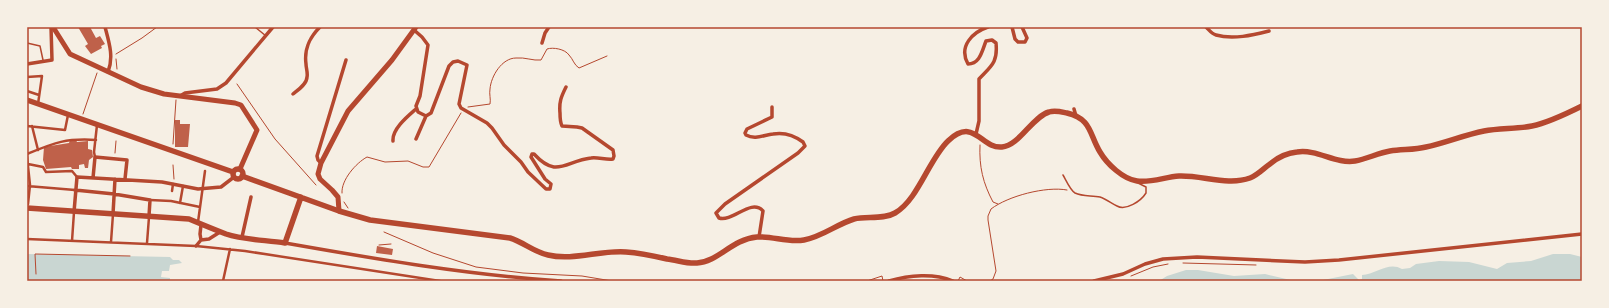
<svg xmlns="http://www.w3.org/2000/svg" width="1609" height="308" font-family="Figtree,sans-serif">
<rect width="100%" height="100%" fill="#f6efe4"/>
<!-- water -->
<path fill="#c9d6d2" d="M27,254L170,257L173,260H179L182,263L170,265L169,271H162L161,277L170,278V281H27Z
M1553,254H1570L1582,257V281H1318L1353,274L1359,280L1362,279V275C1376,274 1389,261 1402,269L1410,268L1416,264L1439,261L1469,262L1497,269L1507,263L1531,261Z
M1186,270H1198L1234,276L1265,274L1295,281H1159L1167,276Z"/>
<!-- building -->
<path fill="#bf614a" d="M78,27H90L96,38L100,36L105,44L101,46L102,48L91,54L85,46L88,44Z
M175,120H180V124H190L188,147H175Z
M70,140H76L77,142L88,141V149L92,150L93,157L89,160L88,168H85L84,164L79,165V169H72L71,167L46,169L43,160L44,147L69,143Z
M377,246L393,249L392,255L376,253Z"/>
<g fill="none" stroke-linecap="round" stroke-linejoin="round">
<!-- path -->
<path stroke="#b5482f" stroke-width="1" d="M116,54L142,38L157,27
M116,59L117,69
M237,84L275,139L316,185
M468,107L490,104C491,99 489,94 490,89C491,76 502,58 516,58C525,57 533,61 541,60L547,49C553,47 565,49 569,55C573,59 574,65 579,68L607,56
M83,114L97,73
M173,144L176,100
M980,145C979,167 983,183 993,202L998,204
M115,153L116,141
M173,165L174,179
M342,193C341,180 356,163 367,157L385,162L408,161L423,167H429L461,113
M344,202L348,208
M384,232L433,253L476,267L523,273L582,276L612,281
M379,245L391,244
M1183,263L1256,265
M36,274L35,254L130,256
M1131,276L1153,267L1168,264
M867,281L882,276L883,281
M958,281L960,277L967,281
M990,281L993,279L996,271L988,220V216L991,209C1008,196 1046,186 1067,190"/>
<!-- service -->
<path stroke="#b5482f" stroke-width="1.5" d="M255,27L266,36
M27,43L40,46L43,60
M1063,175C1066,180 1070,190 1075,193C1083,197 1092,195 1100,197C1106,199 1111,203 1117,206C1126,211 1141,201 1146,193V187L1138,183"/>
<!-- pedestrian -->
<path stroke="#b5482f" stroke-width="2.5" d="M27,77L42,76L38,104
M27,91L39,95
M27,126L65,130L68,115
M32,126L38,150
M27,154C54,143 65,138 96,140
M27,157L30,185L28,204
M95,157L94,152L97,125
M28,164L43,167L46,172L72,171L77,177
M27,186L75,190
M172,191L173,184
M150,200L171,201L200,207
M180,203L183,186
M198,222L205,171
M27,239L196,246L245,251L440,281
M72,241L74,212
M111,242L113,214
M147,243L149,217
M223,281L230,249"/>
<!-- minor -->
<path stroke="#b5482f" stroke-width="3.5" d="M105,27C109,42 114,57 108,72
M1012,27L1015,39L1018,42H1025L1027,38L1022,27
M1206,27C1209,30 1212,34 1216,35C1233,40 1253,35 1269,31
M414,30L422,37L428,45L420,96L416,106L418,112L426,116L431,113L449,66L453,62L458,61L467,65L459,104L461,108L487,123L492,128L504,145L521,162L528,172L546,189H550L551,184L545,179L531,157L532,154H534C557,179 565,161 591,158C598,157 606,160 613,159L614,156L613,150L582,128L577,127L562,126C560,122 560,118 560,113C559,102 561,97 566,87
M542,43L545,33L549,27
M27,64L52,60L51,27
M293,94C298,90 307,84 307,77C308,73 306,68 306,64C304,49 309,38 320,27
M180,96L185,93L217,89L226,83L273,27
M1074,109L1076,116
M976,134L979,121V79C991,66 998,63 996,43L992,40L986,41C982,51 980,64 968,64C958,46 973,32 988,27
M416,139L426,116
M393,141C392,129 408,116 416,109
M321,163L318,160L317,156L346,60
M93,178L95,157L127,160L125,179
M75,190L114,194L150,200L149,216
M74,212L77,177L162,182L198,189L221,187L234,177
M113,214L115,179
M201,225L200,234L201,240
M242,237L251,197
M759,237L763,211C751,198 733,222 719,218L716,213L725,204L798,153L805,146L803,142C795,136 784,132 773,134C764,135 755,140 746,135L745,133L747,129L772,117V107
M201,240L209,239L220,232
M285,243C376,259 468,275 561,281
M196,246L201,240
M889,281C909,275 934,273 953,281
M1094,281L1123,274L1145,264L1163,259L1197,257L1305,262L1339,260L1582,234"/>
<!-- secondary -->
<path stroke="#b5482f" stroke-width="5" d="M53,27L70,54L141,87L164,94L235,103L241,105L257,130L240,169
M339,211L338,197L332,190L320,179L318,174L321,163L348,111L392,60L416,27"/>
<!-- primary -->
<path stroke="#b5482f" stroke-width="5.5" d="M27,100L233,172
M233 174a5 5 0 1 1 10 0a5 5 0 1 1-10 0Z
M242,176L339,211L370,220L510,238C523,242 534,252 548,255C573,261 600,250 626,252C640,253 654,256 667,259C677,260 687,264 697,263C718,262 732,239 757,237C773,236 788,243 804,240C822,237 837,224 854,219C867,216 883,220 895,213C918,200 929,159 948,141C974,116 981,149 1002,147C1019,146 1032,117 1049,112C1055,110 1062,112 1067,113C1092,119 1089,134 1100,152C1107,164 1123,179 1137,181C1151,183 1165,177 1179,176C1202,175 1228,186 1250,178C1258,175 1264,168 1270,164C1277,158 1287,153 1297,152C1318,149 1335,164 1355,161C1367,159 1378,153 1390,151C1402,149 1414,150 1426,147C1445,143 1464,135 1484,131C1499,128 1516,129 1532,126C1547,123 1568,113 1582,106
M27,208L189,219C201,224 213,229 226,234C244,240 266,240 285,243L301,197"/>
</g>
<!-- border -->
<rect width="1609" height="308" fill="none" stroke="#f6efe4" stroke-width="56"/>
<rect x="28" y="28" width="1553" height="252" fill="none" stroke="#b5482f" stroke-width="1.5"/>
</svg>
